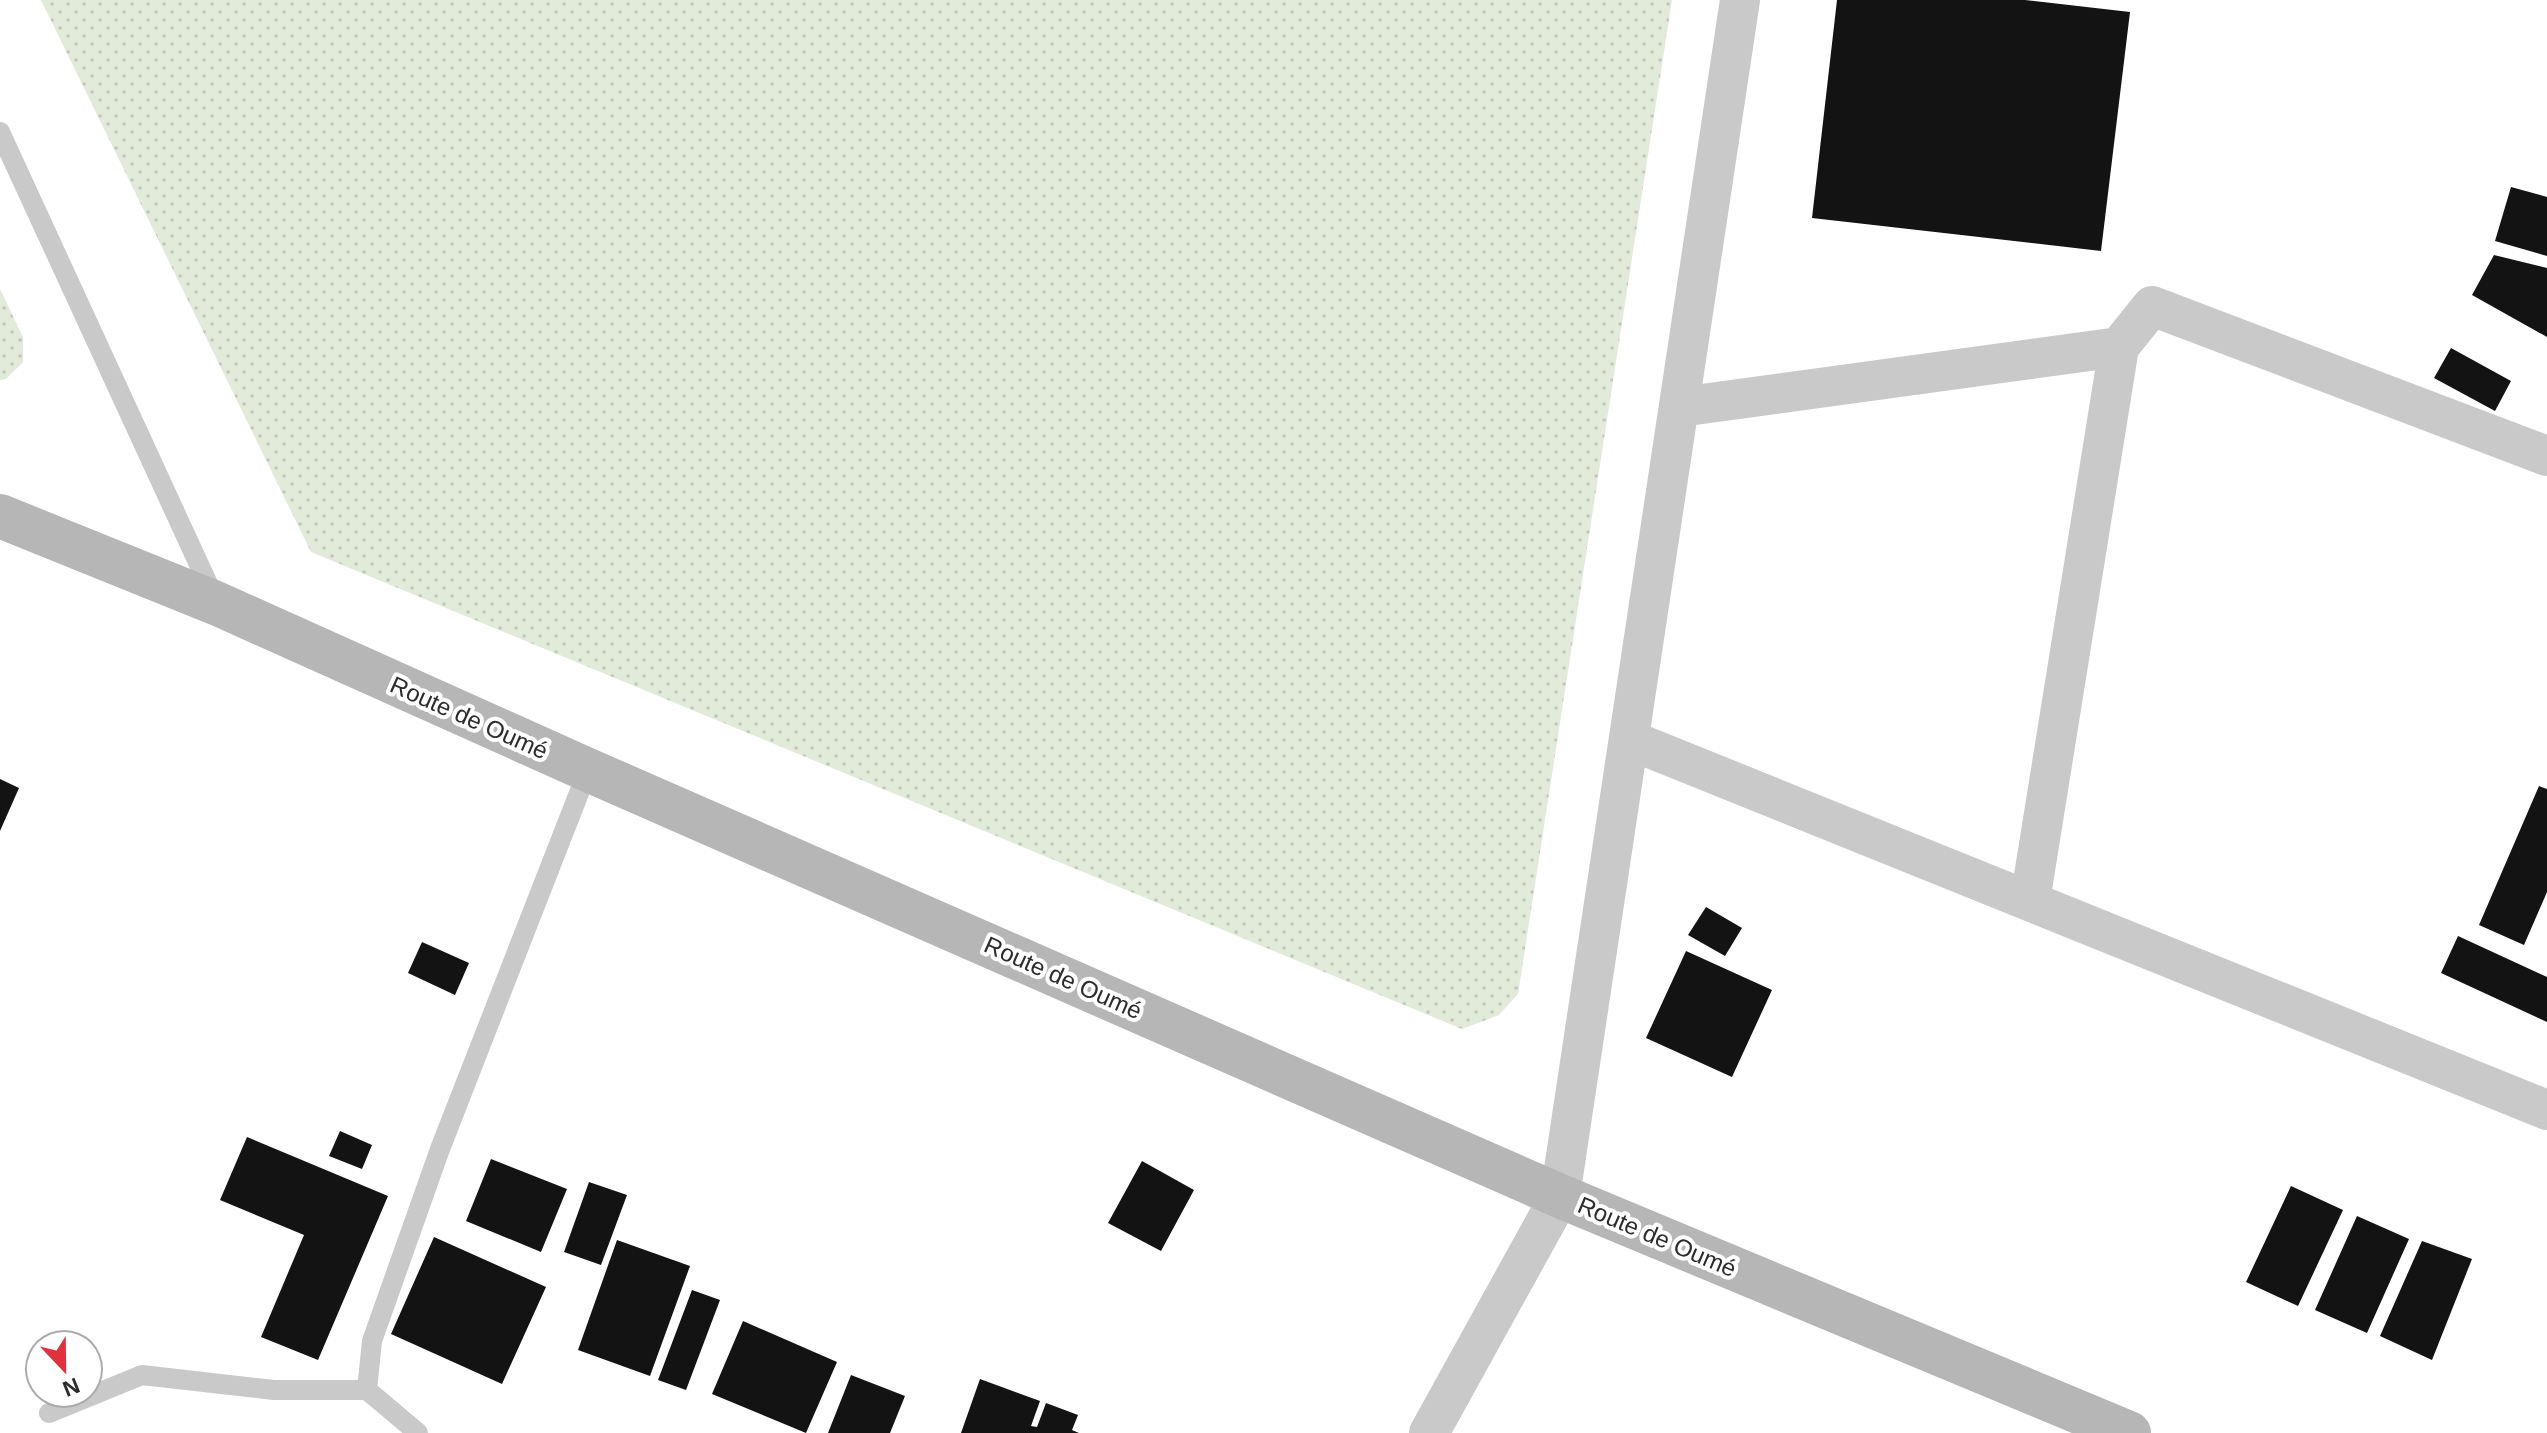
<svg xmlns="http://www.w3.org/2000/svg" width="2547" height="1433" font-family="Helvetica,sans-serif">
<defs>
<pattern id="grass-dots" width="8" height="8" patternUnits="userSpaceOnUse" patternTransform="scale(2)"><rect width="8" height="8" fill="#e2eada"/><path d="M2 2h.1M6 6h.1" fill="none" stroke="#c2c9bb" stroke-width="1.8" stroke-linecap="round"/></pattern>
</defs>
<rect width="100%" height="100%" fill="#fff"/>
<!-- grass -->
<path fill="url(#grass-dots)" d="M41,0H1672L1518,994L1499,1015L1462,1029L311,552Z
M0,289L23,337V362L6,379L0,380Z"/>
<!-- building -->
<path fill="#131313" d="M1837,0H2025L2130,12L2101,251L1812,218Z
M2511,187L2547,197V256L2495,241Z
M2494,255L2547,268V337L2472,295Z
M2451,348L2511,381L2495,411L2434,378Z
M0,779L19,788L0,831Z
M2539,786L2547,789V892L2524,945L2479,925Z
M1706,907L1742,928L1725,956L1688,935Z
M2458,936L2547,977V1022L2441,973Z
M422,942L469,963L455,995L408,973Z
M1686,951L1772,990L1732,1077L1646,1038Z
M340,1131L372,1145L362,1169L329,1156Z
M247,1137L388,1196L318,1360L261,1337L304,1235L220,1200Z
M491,1159L567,1189L541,1252L466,1221Z
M1142,1161L1194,1190L1161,1251L1108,1223Z
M589,1182L627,1195L601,1265L564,1252Z
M2291,1186L2343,1210L2298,1306L2246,1282Z
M2357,1216L2409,1239L2367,1333L2315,1310Z
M434,1237L546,1287L502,1384L391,1334Z
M617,1240L690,1266L650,1376L578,1350Z
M2422,1241L2472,1259L2432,1360L2380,1336Z
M692,1290L720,1300L686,1390L658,1380Z
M743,1321L837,1362L806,1433L712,1394Z
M851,1375L905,1396L890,1433H828Z
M980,1379L1040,1401L1031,1426L1037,1427L1046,1403L1078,1415L1072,1430L1079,1433H961Z"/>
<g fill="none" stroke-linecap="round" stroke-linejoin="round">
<!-- lane -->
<path stroke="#c9c9c9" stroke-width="20" d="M0,132L214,597
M49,1413L142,1375L274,1390H367
M418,1433L367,1390L372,1341L440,1149L588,770"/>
<!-- street -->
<path stroke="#c9c9c9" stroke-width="40" d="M1680,407L2119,347
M1630,740L2547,1110
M2030,901L2119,347L2152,306L2547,456
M1429,1433L1560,1196L1740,0"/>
<!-- secondary -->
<path stroke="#b6b6b6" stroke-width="44" d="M0,516L218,604L588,770L1560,1196L2129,1433"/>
</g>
<g text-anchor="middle" stroke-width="8" stroke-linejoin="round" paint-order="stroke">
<!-- street labels -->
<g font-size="24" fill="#2c2c2c" stroke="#fff">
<text transform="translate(469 718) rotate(24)" y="8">Route de Oumé</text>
<text transform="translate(1063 978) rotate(24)" y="8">Route de Oumé</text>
<text transform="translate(1657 1237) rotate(23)" y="8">Route de Oumé</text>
</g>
</g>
<!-- north arrow -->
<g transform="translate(64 1369) rotate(158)"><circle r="38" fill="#ffffff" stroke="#ababab" stroke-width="2"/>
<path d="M0-6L14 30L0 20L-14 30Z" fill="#df323c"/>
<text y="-12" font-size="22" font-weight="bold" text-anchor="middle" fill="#2c2c2c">N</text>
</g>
</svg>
